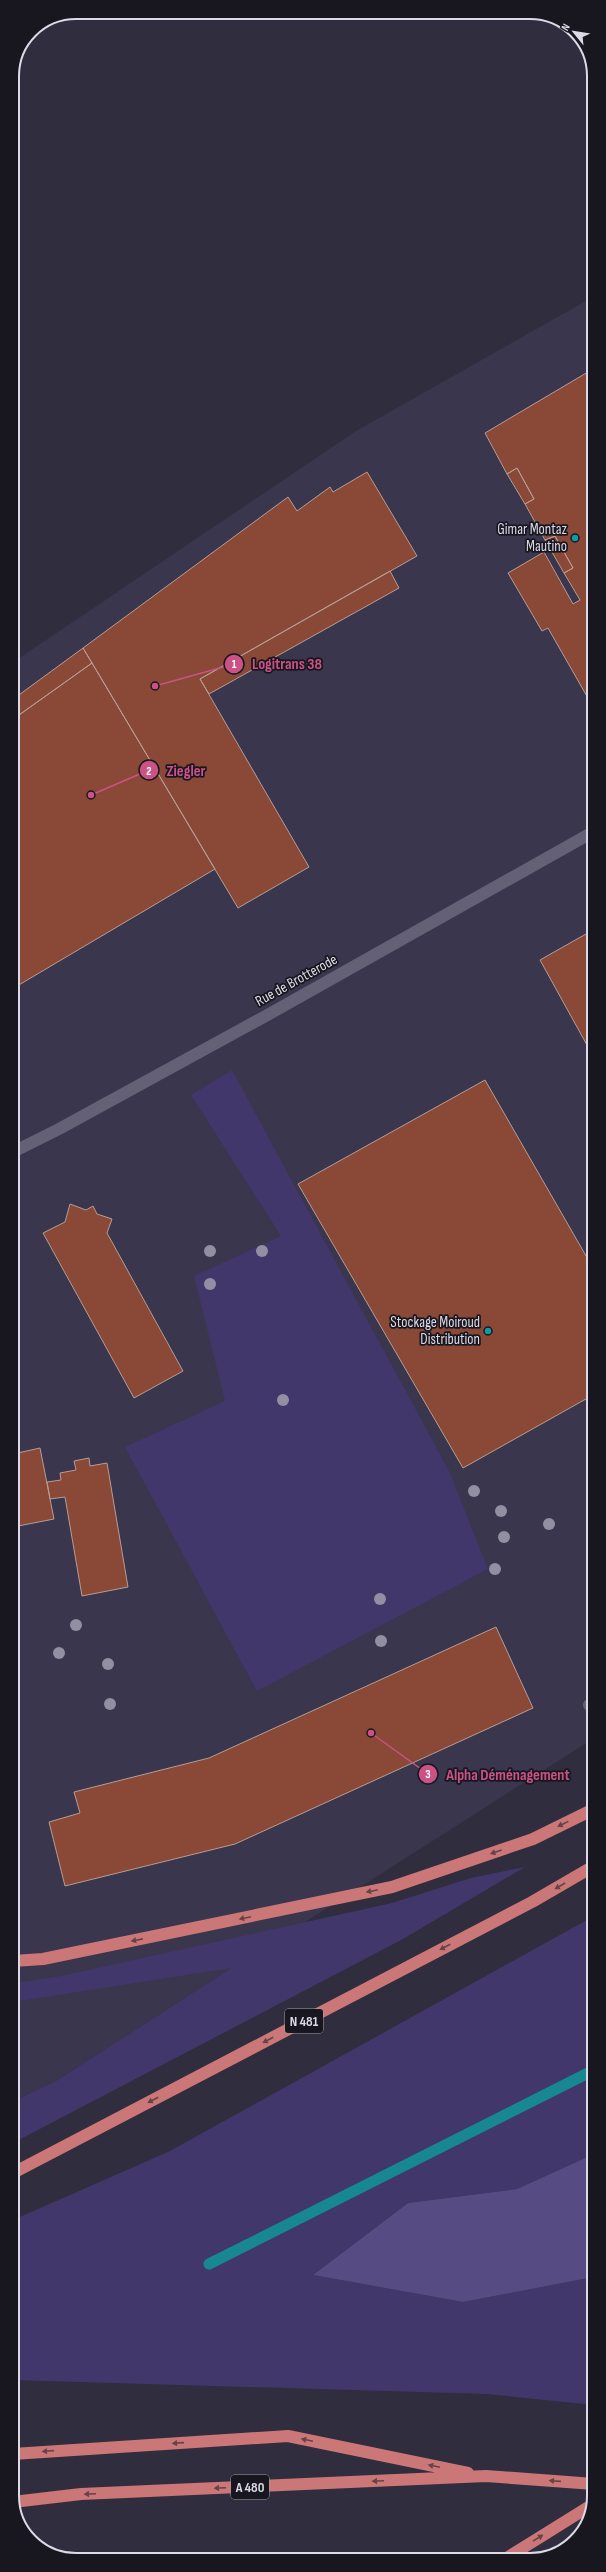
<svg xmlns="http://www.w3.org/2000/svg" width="606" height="2572" font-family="'Sofia Sans Condensed',sans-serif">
<rect width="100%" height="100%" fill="#302d3f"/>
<!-- built -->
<path fill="#3a364e" d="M593,297L594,1738L56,2081L13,2101L12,663L356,431Z"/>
<!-- green -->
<path fill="#42376a" d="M232,1070L450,1473L488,1569L257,1691L125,1447L225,1401L194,1276L281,1236L191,1095Z
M525,1867L403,1939L13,2143V2101L56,2081L232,1968L13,2002V1981L22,1982L61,1976L392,1903L471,1878Z
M594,1916V2154L517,2189L408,2203L313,2275L463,2302L594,2277V2405L487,2394L13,2380V2220L170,2151Z"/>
<!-- forest -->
<path fill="#574b84" d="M594,2154V2277L463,2302L313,2275L408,2203L517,2189Z"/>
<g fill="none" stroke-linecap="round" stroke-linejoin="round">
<!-- stream -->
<path stroke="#178892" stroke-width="11" d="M209,2264L594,2070"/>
</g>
<!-- building -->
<path fill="#8a4936" stroke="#b69d95" d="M593,369V707L548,628L542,631L508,573L544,552L573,604L580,600L564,573L573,568L555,536L545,540L525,504L534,499L517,468L507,474L485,433Z
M517,468L534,499L525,504L507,474Z
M367,472L417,556L200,679L309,867L238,908L83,648L288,497L297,511L330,487L333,492Z
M555,536L573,568L564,573L545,540Z
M390,571L399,588L209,694L200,679Z
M83,648L92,663L12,720V700Z
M92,663L215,869L12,989V720Z
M593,930V1056L540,960Z
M485,1080L593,1268V1395L463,1468L298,1184Z
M70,1204L86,1210L93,1206L97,1214L112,1219L107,1233L183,1371L134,1398L43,1233L65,1222Z
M40,1448L54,1519L13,1527V1454Z
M89,1458L90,1466L107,1463L128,1587L82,1596L65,1497L50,1499L47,1482L61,1480L60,1473L76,1470L74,1461Z
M496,1627L533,1708L235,1844L65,1886L49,1822L80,1813L74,1792L209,1758Z"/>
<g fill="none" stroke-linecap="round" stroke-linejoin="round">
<!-- minor -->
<path stroke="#646176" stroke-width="12" d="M13,1152L59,1129L271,1013L593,832
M589,1705L594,1702"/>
<!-- highway -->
<path stroke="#cb7777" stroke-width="12" d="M13,1961L43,1959L392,1887L533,1839L594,1809
M13,2173L532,1902L594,1866
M13,2454L288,2436L468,2473
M13,2502L81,2494L486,2476L594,2484
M505,2559L590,2506"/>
</g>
<!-- trees -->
<g fill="#918fa1">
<circle cx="210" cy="1251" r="6"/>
<circle cx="262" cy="1251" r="6"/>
<circle cx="210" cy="1284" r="6"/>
<circle cx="283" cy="1400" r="6"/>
<circle cx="474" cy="1491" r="6"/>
<circle cx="501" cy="1511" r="6"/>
<circle cx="549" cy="1524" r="6"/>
<circle cx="504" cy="1537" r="6"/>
<circle cx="495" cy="1569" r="6"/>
<circle cx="380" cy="1599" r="6"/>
<circle cx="76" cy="1625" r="6"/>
<circle cx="381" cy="1641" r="6"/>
<circle cx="59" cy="1653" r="6"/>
<circle cx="108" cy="1664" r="6"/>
<circle cx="110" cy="1704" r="6"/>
</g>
<!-- one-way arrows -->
<defs><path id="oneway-solid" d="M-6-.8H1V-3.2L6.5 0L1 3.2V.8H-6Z"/></defs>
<g fill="#694247">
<use href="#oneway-solid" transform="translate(563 1824) rotate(154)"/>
<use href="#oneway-solid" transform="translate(496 1852) rotate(161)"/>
<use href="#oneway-solid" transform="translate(560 1886) rotate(150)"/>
<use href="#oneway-solid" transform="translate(372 1891) rotate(168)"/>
<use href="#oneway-solid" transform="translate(245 1918) rotate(168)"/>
<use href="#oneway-solid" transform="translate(137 1940) rotate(169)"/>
<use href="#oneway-solid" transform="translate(445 1947) rotate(152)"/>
<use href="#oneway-solid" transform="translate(268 2040) rotate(152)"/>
<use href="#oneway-solid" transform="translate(153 2100) rotate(152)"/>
<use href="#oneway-solid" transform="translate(307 2440) rotate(-168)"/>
<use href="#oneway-solid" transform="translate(178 2443) rotate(176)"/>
<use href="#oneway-solid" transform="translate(48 2451) rotate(176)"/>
<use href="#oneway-solid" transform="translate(434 2466) rotate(-168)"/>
<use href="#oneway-solid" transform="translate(378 2481) rotate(177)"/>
<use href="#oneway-solid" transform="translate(555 2481) rotate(-176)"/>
<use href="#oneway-solid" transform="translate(220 2488) rotate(177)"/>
<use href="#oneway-solid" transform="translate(90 2494) rotate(177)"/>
<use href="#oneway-solid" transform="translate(538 2538) rotate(-32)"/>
</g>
<!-- markers -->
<g fill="#0f9aa8" stroke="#18171f" stroke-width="1.5">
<circle cx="575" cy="538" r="4"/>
<circle cx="488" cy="1331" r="4"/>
</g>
<g text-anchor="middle" stroke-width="3.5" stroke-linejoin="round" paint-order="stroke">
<!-- shield labels -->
<g fill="#18171f" stroke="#a1a0aa" stroke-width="1">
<rect x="285" y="2009" width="38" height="24" rx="3"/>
<rect x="231" y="2475" width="38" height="24" rx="3"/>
</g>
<g font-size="14" font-weight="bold" fill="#dcdae6">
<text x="304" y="2026">N 481</text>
<text x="250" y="2492">A 480</text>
</g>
<!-- poi labels -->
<g font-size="15" fill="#dcdae6" stroke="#18171f" text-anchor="end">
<text x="567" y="534">Gimar Montaz<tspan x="567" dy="17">Mautino</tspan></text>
<text x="480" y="1327">Stockage Moiroud<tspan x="480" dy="17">Distribution</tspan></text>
</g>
<!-- street labels -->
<g font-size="15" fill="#dcdae6" stroke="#18171f">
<text transform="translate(296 980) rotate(-29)" y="5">Rue de Brotterode</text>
</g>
</g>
<!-- crop -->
<path d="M0 0H606V2572H0ZM76 19H530A57 57 0 0 1 587 76V2496A57 57 0 0 1 530 2553H76A57 57 0 0 1 19 2496V76A57 57 0 0 1 76 19Z" fill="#18171f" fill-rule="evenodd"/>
<path fill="none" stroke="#dcdae6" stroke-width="2" d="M76 19H530A57 57 0 0 1 587 76V2496A57 57 0 0 1 530 2553H76A57 57 0 0 1 19 2496V76A57 57 0 0 1 76 19Z"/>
<!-- callouts -->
<path fill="none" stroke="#ca5285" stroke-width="1.5" d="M155 686L234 664M91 795L149 770M371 1733L428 1774"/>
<g fill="#ca5285" stroke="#18171f" stroke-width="1.5">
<circle cx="155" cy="686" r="4"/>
<circle cx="91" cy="795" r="4"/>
<circle cx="371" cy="1733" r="4"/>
<circle cx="234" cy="664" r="10"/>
<circle cx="149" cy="770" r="10"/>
<circle cx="428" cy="1774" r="10"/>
</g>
<g font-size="12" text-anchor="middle" font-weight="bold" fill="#fff">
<text x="234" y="668">1</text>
<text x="149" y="775">2</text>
<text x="428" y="1778">3</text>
</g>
<g font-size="16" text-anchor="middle" font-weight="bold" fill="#ca5285" stroke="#18171f" stroke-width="3.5" stroke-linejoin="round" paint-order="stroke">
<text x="287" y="669">Logitrans 38</text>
<text x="186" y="776">Ziegler</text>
<text x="508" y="1780">Alpha Déménagement</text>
</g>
<!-- north arrow -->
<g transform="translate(574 32) rotate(300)" stroke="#18171f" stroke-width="3" paint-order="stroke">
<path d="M0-3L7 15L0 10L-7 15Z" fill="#dcdae6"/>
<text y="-6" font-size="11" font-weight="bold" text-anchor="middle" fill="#dcdae6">N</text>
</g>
</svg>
